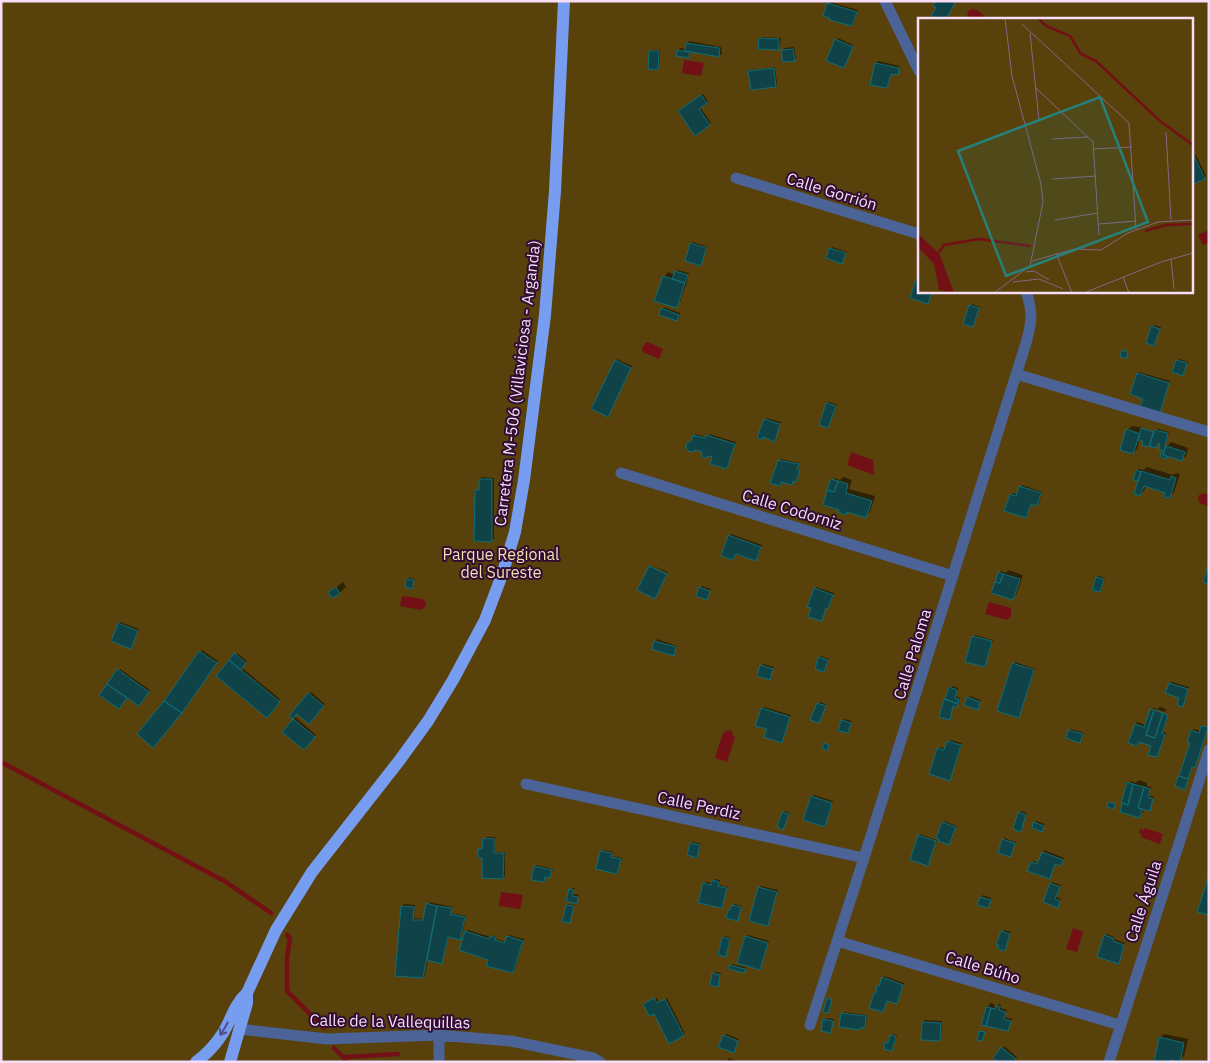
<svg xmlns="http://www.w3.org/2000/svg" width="1210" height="1063" font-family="'IBM Plex Sans',sans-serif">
<rect width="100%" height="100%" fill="#3b173e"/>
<!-- green -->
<path fill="#58410a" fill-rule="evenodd" d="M1,1H1209V1062H1ZM919,19H1191V291H919Z"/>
<!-- water -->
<path fill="#731016" d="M972,9L977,10L988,19H971L967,14L968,11Z
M684,60L704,63L701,76L682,73Z
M1209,230V242L1203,245L1198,235Z
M648,342L663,349L659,359L643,352L642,349L645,343Z
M851,452L873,460L874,475L847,465Z
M1204,493L1209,495V507L1200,503L1198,499L1199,495Z
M402,596L423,599L426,603L425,607L421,610L400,606Z
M989,602L1011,608V616L1007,620L985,614Z
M728,730L732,731L733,736L735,737L727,762L715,758L723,733Z
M1145,828L1163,834L1160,844L1141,837L1142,835L1139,833L1140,829L1144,830Z
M501,892L523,895L520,909L499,906Z
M1073,928L1083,932L1077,952L1066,949Z"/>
<!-- shadow -->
<path fill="#0007" d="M830,2L858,10L854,23L852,25L828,4Z
M762,37L781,38L780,47L778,48L760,39Z
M838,38L853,45L845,65L836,40Z
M689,41L721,47L722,54L720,56L691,51L689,57L679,50L680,48L686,49Z
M794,47L796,58L794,60L783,50L784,48Z
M652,50H660L659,67L658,69L650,51Z
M878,61L900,66L897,74L891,72L887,87L876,63Z
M775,67L777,84L776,86L750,72L751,70Z
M703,94L708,101L700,107L711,123L709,125L681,109Z
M1196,155L1206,176L1204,178L1191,157Z
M693,242L707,247L701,264L691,244Z
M832,247L847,252L842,262L830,249Z
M677,270L689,273L687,279H688L680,302L676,307L664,277L668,272L675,275Z
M972,304L980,307L973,326L970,306Z
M664,307L680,313L679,318L677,320L662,309Z
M1154,325L1161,327L1154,344L1152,327Z
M617,359L632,366L609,414L616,361Z
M1179,359L1188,362L1182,374L1177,361Z
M1139,372L1170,381L1159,411L1144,398L1138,373Z
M829,402L837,405L828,427L827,404Z
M766,418L781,422L775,440L765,420Z
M1132,426L1143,428V430L1160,433L1144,427L1155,431L1157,429L1169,432L1165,448L1171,442L1188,448L1186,456L1181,460L1169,456L1167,458L1160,456L1162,453L1164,454L1166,450L1160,449L1162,443L1158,442L1156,447L1140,439L1137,449L1133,453L1127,430Z
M695,434L707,437L709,434L736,442L727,467L713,456L703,451L692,440Z
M781,459L799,463L798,468L800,469L797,479L793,480L791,484L782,481L780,485L779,461Z
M1147,467L1173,475L1176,473L1180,474L1174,492L1169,497L1167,493L1146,486L1144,491L1140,495L1141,477L1137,470L1139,469L1143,470Z
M482,477L494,478V539L492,540L477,491L480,489V479Z
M843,477L852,480L849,489L875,496L870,512L866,516L841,509L832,480L834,478L840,480Z
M1022,485L1042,492L1039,503L1037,504L1032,503L1026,517L1011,495L1013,493L1018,495Z
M731,534L762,545L758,558L756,560L736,553L733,559L729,536Z
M651,565L668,572L667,573Z
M1008,570L1023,575L1016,595L1012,599L999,573L1001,571L1006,573Z
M1099,576L1105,578L1099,591L1097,577Z
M409,578L415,579L412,587L407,579Z
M343,582L346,587L339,593L330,592Z
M702,586L711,589L707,598L700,588Z
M816,587L834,593L830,605L827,607L821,620L815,589Z
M120,622L139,629L131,648L119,623Z
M975,635L993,640L985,666L973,637Z
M657,639L677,646L675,653L673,654L654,648Z
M202,650L218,661L183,710L165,701Z
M237,653L247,661L241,667L280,699L266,716L217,676Z
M821,656L829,659L824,671L819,658Z
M1015,662L1035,669L1018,716L1013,664Z
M763,664L774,667L769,679L761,666Z
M120,669L150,690L141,703L127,696L120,706L101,695Z
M1172,682L1189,687L1182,706L1180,697L1170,683Z
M952,686L958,688L956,696L960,698L959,704L957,706L953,705L949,718L945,699Z
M311,692L325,704L309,723L297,713L294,716L316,735L304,749L284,732L295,719L291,716Z
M970,696L981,700L977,708L968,698Z
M820,702L826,704L819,722L818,703Z
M764,707L791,715L782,741L768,729L762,708Z
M1160,707L1166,709L1165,712L1169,713L1156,709V712L1168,716L1163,732L1166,733L1157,756L1152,745L1140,741L1137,744L1136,724L1137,722L1146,725L1151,709L1153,708L1157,709Z
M844,719L852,721L847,732L842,721Z
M1202,727L1208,729L1196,765L1193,766L1186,786L1179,776L1192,742V731L1193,729L1201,731Z
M1071,729L1084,733L1080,742L1069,731Z
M950,740L962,743L950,780L938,749L940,747L946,749Z
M1139,780L1147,783V786L1151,787L1149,796L1154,797L1149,809L1133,805L1132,807L1144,811L1140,816L1121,811L1128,783L1130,781L1136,783Z
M814,795L833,801L825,826L812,797Z
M785,811L790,813L783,828V813Z
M1021,811L1027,813L1020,831L1019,813Z
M944,821L957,826L949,843L943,823Z
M1036,821L1045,824L1042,830L1035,823Z
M920,834L937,840L928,865L919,836Z
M486,837H495V852H505V876L503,878L484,856L480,849L484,848V839Z
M1004,838L1016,842L1010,856L1003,840Z
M693,842L701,844L697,857L691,843Z
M603,850L613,852L612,856L622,858L617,873L601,852Z
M1044,850L1064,858L1061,865L1056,863L1049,877L1032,862L1034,861L1039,863Z
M537,865L553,869L551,875L549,877L546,876L544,881L535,867Z
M715,879L720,880L719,885L728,887L722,907L704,884L706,882L713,883Z
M1052,882L1061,885L1056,897L1061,899L1057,906L1044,902Z
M761,886L778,890L767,925L759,888Z
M572,888H575L573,894L579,895L576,902L568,901Z
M983,895L991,898L988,907L979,904Z
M429,902L453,907L451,913L466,916L462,936L460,938L449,936L443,961L441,962L428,959L425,975L423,977L402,906L404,904L415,905L414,918L425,919Z
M569,904L575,905L569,922L567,905Z
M735,904L742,906L737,920L729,910Z
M468,930L491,937L493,935L496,937V939L506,942L509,935L524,939L515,970L513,972L490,959L466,931Z
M1004,930L1011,932L1004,950L1002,932Z
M1107,934L1114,937V939L1125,943L1118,962L1105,936Z
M748,935L769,941L760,969L746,937Z
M725,936L731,938L726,956L723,938Z
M732,964L746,967L745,970L743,972L731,966Z
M715,972L721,973L717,985L713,974Z
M884,976L904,983L896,1003L875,994L878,986L880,985Z
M657,998L659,1002L667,998L685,1034L683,1035L654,1012L646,1003Z
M991,1003L994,1004V1006L997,1007L999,1004L1001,1005L1000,1008L1007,1010L1005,1017L1012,1019L1008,1030L983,1024L987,1007Z
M844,1012L867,1015L866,1025L860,1029L842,1014Z
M826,1018L834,1019L830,1032L824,1020Z
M925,1020L942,1021L941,1038L939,1040L922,1039L923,1022Z
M726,1034L739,1039L734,1051L724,1036Z
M893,1034L897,1035L892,1050L886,1043L889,1041Z
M1164,1034L1188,1039L1184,1056L1180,1060L1155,1062L1160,1038Z
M1004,1046L1017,1057L1013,1062L995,1057Z
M729,1058L738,1062H726Z"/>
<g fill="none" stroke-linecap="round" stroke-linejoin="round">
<!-- stream -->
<path stroke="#731016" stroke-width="4.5" d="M1,762L226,882L271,913
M287,935L290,938L287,958V991L324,1028
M334,1048L348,1062
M345,1057L398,1054"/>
</g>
<!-- building -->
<path fill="#104348" stroke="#0f6e77" d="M936,1H956L946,19H933L932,14L936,8L933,6Z
M827,3L857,12L852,26L830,20V18L823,16Z
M759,38L779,39V50L758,49Z
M835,39L853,47L844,68L826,61Z
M686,43L719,48L720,57L685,51Z
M793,49L795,61L783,62L781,50Z
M677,50L690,52L689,58L676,56Z
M649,51H659L658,70L648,69Z
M875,63L899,68L898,75L891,74L887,88L870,85Z
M774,68L776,87L751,90L748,71Z
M701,95L707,103L699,109L710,125L695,136L678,111Z
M1194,156L1205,179L1191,185V157Z
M690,243L706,248L701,266L685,261Z
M829,248L846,253L842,264L826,258Z
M675,271L688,275L685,283L672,279Z
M663,276L685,283L677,308L654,301Z
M916,279L919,280V291H932L928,304L910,298Z
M969,305L979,308L973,327L963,324Z
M661,308L679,315L677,321L659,315Z
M1151,326L1160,329L1154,346L1146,343Z
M1122,350L1128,352L1126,359L1120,356Z
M615,360L631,368L608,417L591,409Z
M1176,360L1187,363L1183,376L1172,372Z
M1137,373L1169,383L1160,413L1140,407L1143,399L1130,394Z
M826,403L836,406L828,428L819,425Z
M764,419L780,424L775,442L763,437L762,440L757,437Z
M1141,428L1154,432L1149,447L1142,445L1143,441L1138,440Z
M1126,429L1140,434L1133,454L1120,450Z
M1154,430L1168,433L1163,455L1168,457L1167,459L1160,457L1162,450H1159L1160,444L1158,443L1156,448L1149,446Z
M693,435L705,438L706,435L735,444L727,469L710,464L712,457L709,456L706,458L702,457V452L695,450L692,452L688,451L686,447L687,443L691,441Z
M1166,446L1185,452L1182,461L1163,455Z
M778,460L799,464L797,469L800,470L796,482L793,481L792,485L781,482L780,486L770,483Z
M1136,470L1141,472L1138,481L1133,480Z
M1141,471L1170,480L1171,476L1176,478L1170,498L1164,497L1165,493L1144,486L1140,496L1134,494Z
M479,479H492V542L474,541L475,490H479Z
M831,479L838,481L834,492L827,490Z
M838,481L848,484L846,493L872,501L866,518L847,512L846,515L838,512L839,510L823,505L827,490L834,492Z
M1019,486L1041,493L1037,506L1031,504L1026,518L1004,511L1010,494L1016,496Z
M728,535L761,547L756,561L736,554L733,560L721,556Z
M1209,563V584L1203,582Z
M649,566L667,574L655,599L637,590Z
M998,572L1003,574L1000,583L995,582Z
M1003,574L1020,579L1013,600L991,593L995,582L1000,583Z
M1096,577L1104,579L1100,592L1092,590Z
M406,579L414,580L413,589L405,587Z
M336,587L340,594L332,598L328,592Z
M699,587L710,591L707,600L696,596Z
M814,588L833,595L828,609L826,608L822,621L808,617L811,608L807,607Z
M118,623L138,631L131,649L111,641Z
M972,636L992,641L985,667L965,662Z
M654,641L676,647L674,656L652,649Z
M199,651L217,663L182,713L164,701Z
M234,653L246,663L241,670L229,660Z
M818,657L828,660L824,672L815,669Z
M229,660L280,702L267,718L216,676Z
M1012,663L1034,670L1019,718L997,711Z
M760,665L773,669L770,680L757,676Z
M117,669L149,692L139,706L107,684Z
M1169,683L1188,689L1183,707L1177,705L1179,698L1165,693Z
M107,684L127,698L119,709L99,695Z
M949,687L957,690L955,698L959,699L958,704L945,699Z
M308,693L324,706L309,724L297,714L293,719L289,716Z
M967,697L980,702L978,710L964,705Z
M944,699L958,704L957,707L953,706L950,720L939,717Z
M164,701L182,713L153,748L137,734Z
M817,703L826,706L819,723L810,720Z
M761,708L790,717L782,743L764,737L767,729L755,726Z
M1150,709L1154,710L1146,735L1155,738L1163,713L1168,715L1162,734L1165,735L1157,757L1148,755L1151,746L1139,742L1137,746L1128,743L1135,724L1144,727Z
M1154,710L1163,713L1155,738L1146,735Z
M293,719L315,737L304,750L282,732Z
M841,720L851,723L848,733L838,731Z
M1201,726L1208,727L1195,768L1192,767L1188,779L1179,776L1190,743L1187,742L1191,730L1199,733Z
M1068,730L1083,734L1080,743L1066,738Z
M947,741L961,745L950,781L929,774L937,748L944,750Z
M824,743L829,745L827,751L822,748Z
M1178,776L1188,779L1185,790L1175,786Z
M1127,782L1133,784L1128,805L1121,803Z
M1133,784L1144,787L1138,808L1142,809L1140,818L1120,812L1122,803L1128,805Z
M1144,787L1150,789L1148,797L1153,799L1150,811L1138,808Z
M811,796L832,803L825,827L803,820Z
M1108,802L1115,804L1114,809L1107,807Z
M782,812L789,814L783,830L777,827Z
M1018,812L1026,815L1021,832L1013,829Z
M942,822L956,827L949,845L938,841L939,839L936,838Z
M1033,822L1044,826L1042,832L1032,828Z
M918,835L936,841L928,866L910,860Z
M483,838L494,839V853H504L503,879L482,878V858H478V849H482Z
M1002,839L1015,843L1011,857L998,853Z
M690,843L700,845L697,858L687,855Z
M600,851L612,853L611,857L621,859L617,874L596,869Z
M1042,852L1063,860L1061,866L1055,864L1050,879L1027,871L1031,862L1037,864Z
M534,866L552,870L550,878L545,877L544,882L531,880Z
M1208,878H1209V915L1197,912Z
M712,880L719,882L718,886L727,888L722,908L698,903L703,883L711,885Z
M1050,883L1060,887L1055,899L1060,901L1058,908L1043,902Z
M758,887L777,892L768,926L749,921Z
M569,889L574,890L572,896L578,897L577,904L566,901Z
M980,897L991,900L988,908L977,905Z
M426,903L437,906L423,978L395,976L401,906L414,907L413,920H423Z
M566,905L574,906L570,923L562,922Z
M732,905L741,907L738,921L726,918L728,910H730Z
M437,906L452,908L450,914L465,917L460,940L448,937L442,964L427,960Z
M465,931L489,939L490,936L496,938L495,940L504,943L507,936L523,941L513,973L486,966L488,960L459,950Z
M1001,931L1010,934L1005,951L998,949L999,945H996Z
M1104,935L1113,938V941L1124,945L1119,964L1097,957Z
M745,936L768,943L760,970L737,963Z
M722,937L730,939L726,957L718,955Z
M729,965L745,969L744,973L729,969Z
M712,973L720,975L718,987L710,985Z
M882,977L903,985L897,1004L887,1001L883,1012L869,1008L874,993L876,994L877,985L879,986Z
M827,998L832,1000L828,1013L823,1012Z
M652,999H655L657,1003L665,999L684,1036L669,1044L654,1014L649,1016L643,1004Z
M996,1006L1000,1007L999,1010L1006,1012L1004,1019L1011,1021L1008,1031L986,1026L991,1008L995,1009Z
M986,1007L991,1008L986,1026L981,1025Z
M841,1013L866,1016L865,1028L861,1027L860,1030L839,1027Z
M823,1019L833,1021L831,1033L821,1031Z
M922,1022L941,1023L940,1041L921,1040Z
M979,1031L985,1032L982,1041L977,1040Z
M723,1035L738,1041L734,1053L718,1047Z
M890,1035L896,1036L892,1051L884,1049L885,1042L888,1043Z
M1159,1037L1184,1043L1180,1062L1171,1060L1170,1062H1154Z
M1001,1047L1016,1059L1014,1062H998L993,1058Z"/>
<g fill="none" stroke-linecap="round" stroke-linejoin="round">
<!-- minor -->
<path stroke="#4b6396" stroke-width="11" d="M885,1L919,71
M736,178L919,234
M1016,374L1209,432
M621,473L953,576
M526,784L864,858
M837,941L1120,1025
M810,1025L864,858L1026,343C1032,322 1033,312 1026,291
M239,1029L327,1039L439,1035L511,1041L593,1058L600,1062
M439,1035V1062
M1109,1062L1209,750"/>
<!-- primary -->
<path stroke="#779df1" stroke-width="12" d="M196,1062C207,1054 216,1044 223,1033C232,1018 234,1005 247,993
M230,1062L247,1003V993L276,930L312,872L399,761L428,721L453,680L485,620L502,575L515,532L524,480L545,315L555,191L564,1"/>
</g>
<!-- one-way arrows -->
<defs><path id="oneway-shaft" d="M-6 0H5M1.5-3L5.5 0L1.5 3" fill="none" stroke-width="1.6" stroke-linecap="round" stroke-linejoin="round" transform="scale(1.25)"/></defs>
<use stroke="#504e88" href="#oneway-shaft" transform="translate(224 1029) rotate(120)"/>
<g text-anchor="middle" stroke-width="4" stroke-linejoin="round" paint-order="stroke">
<!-- street labels -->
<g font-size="16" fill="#f5def6" stroke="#300d33">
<text transform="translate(832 191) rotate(17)" y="6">Calle Gorrión</text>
<text transform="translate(517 383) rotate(-83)" y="6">Carretera M-506 (Villaviciosa - Arganda)</text>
<text transform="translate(792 509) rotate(17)" y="6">Calle Codorniz</text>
<text transform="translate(912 654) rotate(-73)" y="6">Calle Paloma</text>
<text transform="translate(699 805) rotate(12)" y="6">Calle Perdiz</text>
<text transform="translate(1143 901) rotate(-72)" y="6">Calle Águila</text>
<text transform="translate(983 967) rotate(17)" y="6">Calle Búho</text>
<text transform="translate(390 1021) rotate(1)" y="6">Calle de la Vallequillas</text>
</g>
<!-- park labels -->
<g font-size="16" fill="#f5dfb1" stroke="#300d33">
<text x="501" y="560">Parque Regional<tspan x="501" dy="18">del Sureste</tspan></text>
</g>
</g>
<!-- overview -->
<g transform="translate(918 18)">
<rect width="275" height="275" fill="#3b173e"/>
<path d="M0,0H275V275H0Z" fill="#58410a"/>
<path d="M0,216L21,235L36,275L21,272L16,246L0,229Z" fill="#731016"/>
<path fill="none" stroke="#731016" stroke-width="2.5" d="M120,0L128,8L152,18L163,36L178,43L242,103L275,127M227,213L248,207L275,206M21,234L26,227L61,221L113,228"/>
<path fill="none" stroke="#856788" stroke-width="1" d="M104,6L211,105L218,211M112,15L121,102M118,70L175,124L181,217M248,114L253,202M134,121L170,119M176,131L214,129M134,161L178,158M137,202L180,195M181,206L218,203M138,235L154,275M253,241L256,271M114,243L157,231L183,232L210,215L240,204L275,202M108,254L116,253L131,262M205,259L211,275M95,264L121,261L145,271M76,275L112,248L125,184L123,166L94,58L87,0M166,275L243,244L275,235"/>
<path fill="#26807c" fill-opacity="0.15" stroke="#26807c" stroke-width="2.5" d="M182,79L230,204L88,258L40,133Z"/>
<rect width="275" height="275" fill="none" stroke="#f5def6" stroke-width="2.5"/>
</g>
<!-- border -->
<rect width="1210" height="1063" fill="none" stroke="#f5def6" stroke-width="5"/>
</svg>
